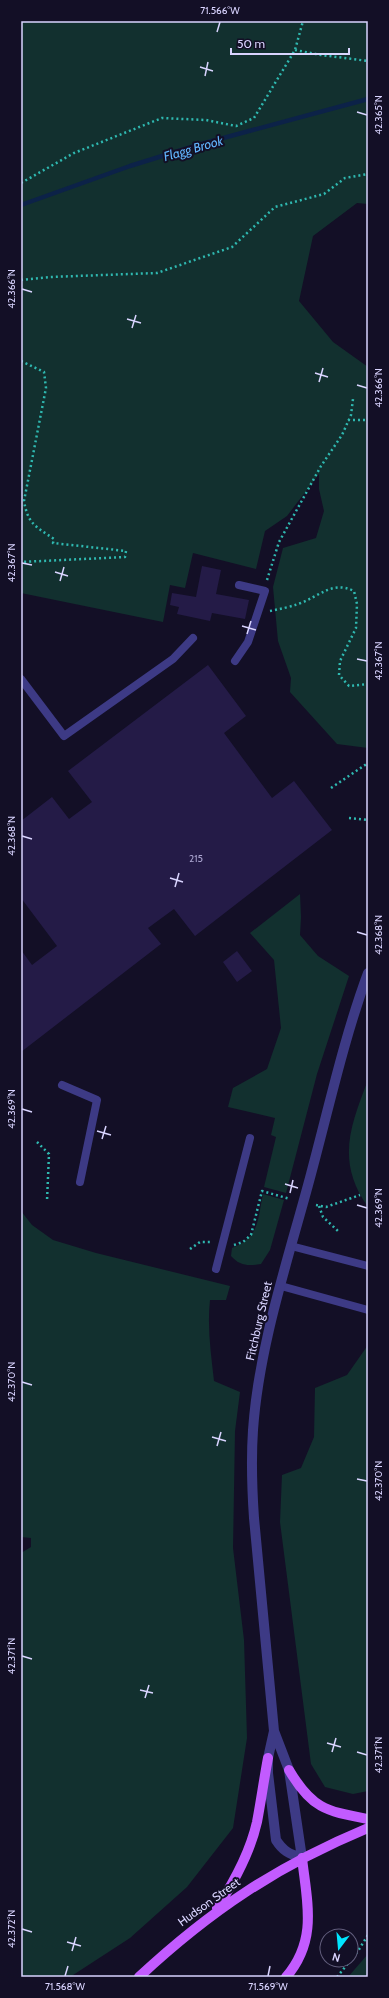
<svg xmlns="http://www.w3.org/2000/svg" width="389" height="1998" font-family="Cabin,sans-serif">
<rect width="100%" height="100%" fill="#130f26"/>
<!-- green -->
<path fill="#12302f" d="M21,21H368V204L357,203L313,236L299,301L333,342L368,367V748L337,744L290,692L291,678L278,641L273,587L283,548L316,538L324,511L319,489V474L287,516L265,531L256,569L193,553L185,588L170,585L163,622L21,593Z
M300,894L301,917L300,935L318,956L349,976L317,1074L286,1193L264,1187L276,1137L271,1135L275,1118L228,1107L233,1088L267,1069L281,1028L274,960L250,933Z
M368,1080V1207C336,1162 350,1127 368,1080Z
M263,1194L284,1200L270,1250L261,1264C248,1266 240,1266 231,1256L232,1248C260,1237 257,1221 263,1194Z
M21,1211L32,1225L53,1240L96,1253L230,1286L226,1300H210C207,1327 211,1354 214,1381L240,1392L235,1431L233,1548L244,1640L247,1738L233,1828L187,1887L130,1938L70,1977H21V1553L31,1547V1538L21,1537Z
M368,1345V1791L353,1794L325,1787L311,1764L280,1522L282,1475L301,1468L314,1437L315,1388L347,1375Z
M368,1954V1977H348Z"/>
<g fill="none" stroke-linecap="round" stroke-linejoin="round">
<!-- stream -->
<path stroke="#0c2248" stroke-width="4.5" d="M21,205L130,166L201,144L368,99"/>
</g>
<!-- building -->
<path fill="#241b47" d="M202,566L221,570L216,594L249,600L245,619L212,613L210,621L177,614L179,607L170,605L172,593L196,597Z
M208,665L246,716L224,733L272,798L294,781L332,830L195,936L174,909L148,928L161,944L21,1052V950L32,965L57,946L21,898V821L52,797L69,819L92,802L68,771Z
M237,951L252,971L237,982L223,962Z"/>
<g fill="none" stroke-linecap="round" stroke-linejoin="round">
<!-- path -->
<path stroke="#2fb8b0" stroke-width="2.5" stroke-dasharray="2 3" stroke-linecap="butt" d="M295,50L321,55L368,61
M21,183L74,153L162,118L206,120L236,126L254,118L295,50L303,21
M21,280L50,277L157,273L232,247L275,207L324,194L345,178L368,174
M21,361L44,372L46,388L24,501C28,524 35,526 54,539L53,543L126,551L125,557L21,562
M348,420H368
M267,580L279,542L321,466L342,435L351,415L353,399
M270,611C280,609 290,607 298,604C319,597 332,580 354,591L357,604L356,628L340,661L339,675L349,686L368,684
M331,788L368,763
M349,818L368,820
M37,1142L49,1154L47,1201
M316,1205L326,1207L360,1195
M319,1206L323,1217L338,1231
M234,1245L243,1242L251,1235L262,1191L290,1199
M190,1249L200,1242H211
M337,1977L358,1951L368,1935"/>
<!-- service -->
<path stroke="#3d3a85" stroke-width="8" d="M235,661L248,642L265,591L239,585
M21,679L64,736L173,659L193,638
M62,1085L97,1100L80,1182
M291,1246L368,1266
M216,1269L250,1138
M281,1286L368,1310"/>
<!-- tertiary -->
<path stroke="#3d3a85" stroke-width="10" d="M274,1731L289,1770L302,1858C289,1854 283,1851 276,1840L268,1773V1758L274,1731L254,1518C252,1489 251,1460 253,1430C259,1344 289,1257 311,1174C329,1107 344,1038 368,973"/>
<!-- primary -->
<path stroke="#c25bff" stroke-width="10" d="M289,1770C312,1809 326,1811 368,1819
M217,1908C234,1882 250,1853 257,1822C261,1801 264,1779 268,1758
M139,1977C211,1910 277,1866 368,1828
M286,1977C318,1940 307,1902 302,1858"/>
</g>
<!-- ticks -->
<path fill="none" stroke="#d9d4ff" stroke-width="1.5" d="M217,32L220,22M200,67L213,71M205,76L208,62M357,112L367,115M22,289L32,292M127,319L141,323M132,328L136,315M315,373L328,377M319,382L323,368M357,385L367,388M22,563L32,565M55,572L68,576M60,581L64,567M242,626L256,630M247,634L251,621M357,659L367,661M22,836L32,839M170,878L183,882M175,887L179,873M357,932L367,935M22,1109L32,1112M97,1131L111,1135M102,1139L106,1126M285,1184L298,1188M290,1193L293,1180M357,1205L367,1208M22,1382L32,1385M212,1437L226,1441M217,1446L221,1432M357,1479L367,1481M22,1656L32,1659M140,1690L153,1693M145,1698L149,1685M327,1743L341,1747M332,1752L336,1738M357,1752L367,1755M22,1929L32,1932M67,1942L81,1946M72,1951L76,1937M65,1976L68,1966M268,1976L270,1966"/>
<g text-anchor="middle" stroke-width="4" stroke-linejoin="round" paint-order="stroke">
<!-- number labels -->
<g font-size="10" fill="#aca6d1">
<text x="196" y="862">215</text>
</g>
<!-- street labels -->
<g font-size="12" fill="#d9d4ff" stroke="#130f26">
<text transform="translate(259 1321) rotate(-77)" y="4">Fitchburg Street</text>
<text transform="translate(209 1902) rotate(-36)" y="4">Hudson Street</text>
</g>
<!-- water labels -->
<g font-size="13" font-style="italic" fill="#62b6ff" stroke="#130f26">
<text transform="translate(193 148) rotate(-16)" y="5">Flagg Brook</text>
</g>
</g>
<!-- border -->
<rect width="389" height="1998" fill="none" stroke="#130f26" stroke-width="44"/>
<!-- north arrow -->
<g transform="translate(339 1948) rotate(196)"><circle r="19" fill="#130f26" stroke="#625e7d"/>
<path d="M0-3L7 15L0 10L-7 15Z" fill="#00e5ff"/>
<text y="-6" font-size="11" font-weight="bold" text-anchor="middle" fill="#d9d4ff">N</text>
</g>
<!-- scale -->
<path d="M231 48v6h118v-6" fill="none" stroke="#d9d4ff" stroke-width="2"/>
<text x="237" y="48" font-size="12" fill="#d9d4ff" stroke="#130f26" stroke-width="3" paint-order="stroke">50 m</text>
<rect x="22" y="22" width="345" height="1954" fill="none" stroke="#d9d4ff" stroke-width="1.5"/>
<g font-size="10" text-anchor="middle" fill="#d9d4ff">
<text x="220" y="14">71.566°W</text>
<text transform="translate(378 115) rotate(-90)" y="4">42.365°N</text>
<text transform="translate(11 289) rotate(-90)" y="4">42.366°N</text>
<text transform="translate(378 388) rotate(-90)" y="4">42.366°N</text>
<text transform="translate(11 563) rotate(-90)" y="4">42.367°N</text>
<text transform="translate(378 661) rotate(-90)" y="4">42.367°N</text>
<text transform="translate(11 836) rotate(-90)" y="4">42.368°N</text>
<text transform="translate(378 935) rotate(-90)" y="4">42.368°N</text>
<text transform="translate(11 1109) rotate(-90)" y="4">42.369°N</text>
<text transform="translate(378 1208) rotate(-90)" y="4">42.369°N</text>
<text transform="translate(11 1382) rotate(-90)" y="4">42.370°N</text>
<text transform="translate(378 1481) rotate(-90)" y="4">42.370°N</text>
<text transform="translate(11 1656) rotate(-90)" y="4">42.371°N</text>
<text transform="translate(378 1755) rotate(-90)" y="4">42.371°N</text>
<text transform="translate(11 1929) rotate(-90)" y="4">42.372°N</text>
<text x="65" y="1990">71.568°W</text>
<text x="268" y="1990">71.569°W</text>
</g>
</svg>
